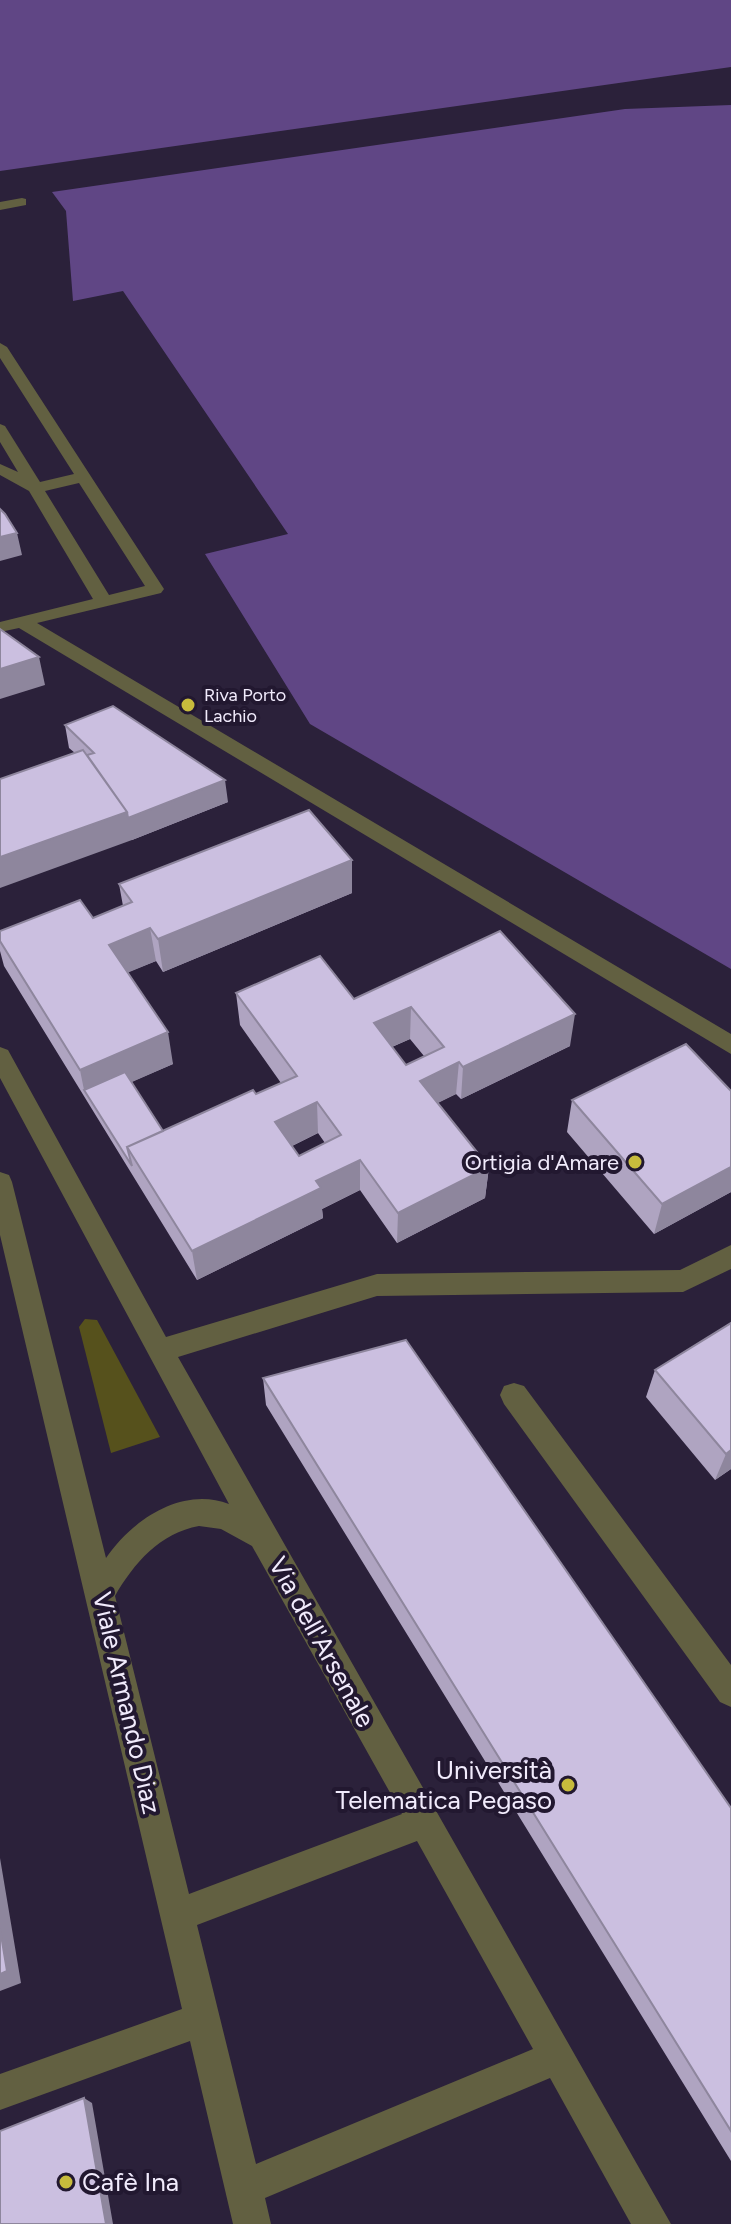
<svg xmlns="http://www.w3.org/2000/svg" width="731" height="2224" font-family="Figtree,sans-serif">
<rect width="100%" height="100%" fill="#2b213a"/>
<!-- green -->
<path fill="#56511c" d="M85,1319L97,1320L160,1437L111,1453L79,1327Z"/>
<!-- water -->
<path fill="#604685" d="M0,0H731V67L0,171Z
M731,105V969L310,724L205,554L288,534L123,291L73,301L66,211L52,192L625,109Z"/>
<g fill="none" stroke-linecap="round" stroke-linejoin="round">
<!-- minor -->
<path fill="#626041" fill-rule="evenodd" d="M22,198L26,199V205L0,210V202Z
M0,343L7,347L164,589L161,593L37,623L731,1034V1054L19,628L0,632V622L93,599L29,491L0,475V464L18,472L0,442V424L5,426L40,482L74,474L0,358ZM79,483L145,586L109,595L45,491Z
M0,1047L8,1050L166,1337L377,1274L680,1270L731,1245V1269L683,1292L377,1296L178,1357L671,2224H631L550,2078L265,2198L271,2224H233L190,2041L0,2110V2074L182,2009L0,1235V1172L9,1175L12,1182L106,1558C132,1520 182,1486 229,1504L0,1078ZM199,1526L221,1529L252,1546L402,1814L189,1894L115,1596C134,1563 160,1533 199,1526ZM417,1841L533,2049L256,2164L197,1925Z
M514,1383L524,1386L731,1665V1707L720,1702L504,1404L500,1395L504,1386Z"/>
</g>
<!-- wall -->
<path fill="#afa4c1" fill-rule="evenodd" d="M65,725L228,802L132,840L75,753L69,748Z
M119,884L352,893L163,972L156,961L128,972L173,1064L131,1082L163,1131L256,1094L281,1083L240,1025L236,993L354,999L500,931L570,1046L461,1099L456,1094L437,1103L489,1167L485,1198L397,1243L360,1190L322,1209L323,1218L197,1280L4,966L0,951V931L93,918L123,906ZM410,1039L424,1056L406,1065L392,1047ZM318,1133L325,1143L299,1156L292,1146Z
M731,1091V1192L654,1234L567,1132L572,1100Z
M731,1323V1469L715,1480L646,1397L655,1370Z
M263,1378L731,1808V2161L266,1405Z"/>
<!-- shaded-wall -->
<path fill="#8e869d" d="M17,533L22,555L0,561V537Z
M39,657L45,685L0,699V669Z
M225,780L228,802L132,840L0,888V857L127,812Z
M352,860V893L163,972L158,939Z
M150,928L156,961L115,978L109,945Z
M411,1007L410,1039L373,1055L374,1023Z
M575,1014L570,1046L461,1099L463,1067Z
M168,1032L173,1064L91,1100L84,1090L80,1070Z
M459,1062L456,1094L418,1113L420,1081Z
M317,1102L318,1133L278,1153L275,1122Z
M360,1160V1190L322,1209L323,1218L197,1280L192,1251L316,1181Z
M489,1167L485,1198L397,1243L398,1213Z
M731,1167V1192L654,1234L662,1204Z
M731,1450V1469L715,1480L726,1454Z
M0,1858L21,1983L0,1991Z
M84,2098L92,2103L113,2224H106Z"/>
<!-- building -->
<path fill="#cbbfe0" stroke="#8e869d" stroke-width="2" fill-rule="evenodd" d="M0,509L5,514L17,533L0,537Z
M0,629L39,657L0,669Z
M113,706L225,780L128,818L127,812L87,755L94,753L65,725Z
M83,750L127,812L0,857V779Z
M309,810L352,860L158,939L150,928L109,945L168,1032L80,1070L0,941V931L80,900L93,918L132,902L119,884Z
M500,931L575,1014L463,1067L459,1062L420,1081L489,1167L398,1213L360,1160L316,1181L321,1188L192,1251L127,1147L253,1090L256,1094L297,1076L236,993L320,956L354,999ZM411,1007L444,1047L406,1065L374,1023ZM317,1102L341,1135L299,1156L275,1122Z
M686,1044L731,1091V1167L662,1204L572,1100Z
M125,1072L163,1131L127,1147L132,1166L84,1090Z
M731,1323V1450L726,1454L655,1370Z
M406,1340L731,1808V2131L263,1378Z
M0,1929L7,1971L0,1974Z
M84,2098L106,2224H0V2131Z"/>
<!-- markers -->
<g fill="#c7bb3c" stroke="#221830" stroke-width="3">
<circle cx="188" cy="705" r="8"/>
<circle cx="635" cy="1162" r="8"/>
<circle cx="568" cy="1785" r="8"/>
<circle cx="66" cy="2182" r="8"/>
</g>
<g text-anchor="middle" stroke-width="8" stroke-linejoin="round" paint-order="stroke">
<!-- far-poi labels -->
<g font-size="18" fill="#f1ebfc" stroke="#221830" text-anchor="start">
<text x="204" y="701">Riva Porto<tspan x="204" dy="21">Lachio</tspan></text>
</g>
<!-- poi labels -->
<g font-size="22" fill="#f1ebfc" stroke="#221830" text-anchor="end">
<text x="619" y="1170">Ortigia d'Amare</text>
</g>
<!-- near-street labels -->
<g font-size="26" fill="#f1ebfc" stroke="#221830">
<text transform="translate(322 1642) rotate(61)" y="9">Via dell'Arsenale</text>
<text transform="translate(127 1703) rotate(77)" y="9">Viale Armando Diaz</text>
</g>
<!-- near-poi labels -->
<g font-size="26" fill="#f1ebfc" stroke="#221830" text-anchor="end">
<text x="552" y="1779">Università<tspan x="552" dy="30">Telematica Pegaso</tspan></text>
<text x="82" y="2191" text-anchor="start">Cafè Ina</text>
</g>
</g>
</svg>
